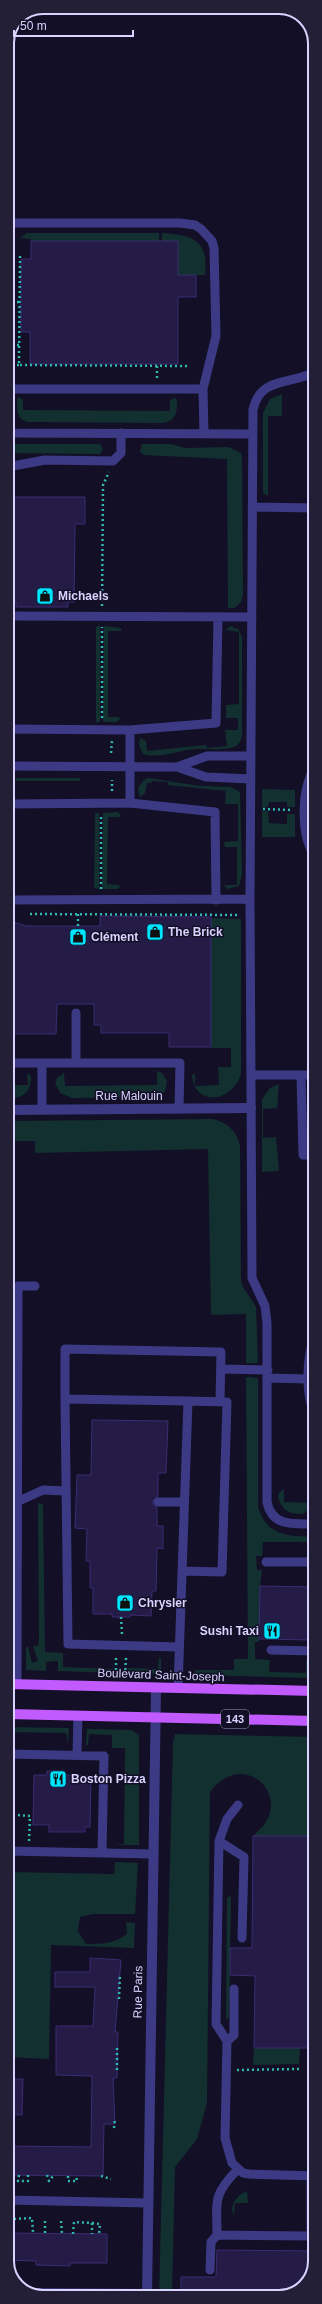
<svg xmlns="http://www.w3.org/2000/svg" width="322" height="2304" font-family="Helvetica,sans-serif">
<rect width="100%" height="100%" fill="#130f26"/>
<!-- green -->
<path fill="#12302f" d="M27,233H159V241H31V239L20,238Z
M162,233C193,235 209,240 205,275H178V241H162Z
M282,394V416H268V496L263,493V413L270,399Z
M19,397L23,400V410L170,411V400L175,398L177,400C177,412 177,421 162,423L28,422C16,419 17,409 17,399Z
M7,444H100L103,449L100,454L7,453V450H13L14,448L7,447Z
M142,444H171L185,448L228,447L241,453L242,458L243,594L241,602L235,608H228L227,459L144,455L140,452Z
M100,625V722H96V627Z
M104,626L121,628V631H108V717H119L120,719L117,722H103Z
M230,626L238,629L242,637V737C240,741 239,745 234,747C223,751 208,748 196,749C179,750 161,759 143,754L139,745L140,738L146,741L147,751L206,745L207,748L227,746L225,730H238V718H226V705L239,704V632L226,630Z
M15,778H80V781H16Z
M148,778L200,786L231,787L240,792L242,874L239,886L227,889L224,885H237V847H225L224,842L238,841V804H225L226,791L168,785V782L152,781L151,783H147L145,793L140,797L138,788L144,780Z
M262,789L295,790V807H287V802H269L268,807H262Z
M262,811H268L269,823L287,824V814H295V837H262Z
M118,812L121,816L119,817H108L107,884L119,885L120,887L117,889H102L103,813Z
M95,813H99V889L94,888Z
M211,918L241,919V1073C235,1101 195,1109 192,1075L195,1073V1086L219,1085L218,1067H231V1048H211Z
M157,1071L162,1073L167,1081L165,1092L156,1097L72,1098L60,1093L55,1083L57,1078L64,1073L65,1086L157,1085Z
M27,1073L31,1076C31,1092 24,1098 7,1099V1085H28Z
M279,1084L277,1108L263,1109V1138L276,1137L279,1171L262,1172V1099L270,1088Z
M213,1119C228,1123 237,1131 240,1146L241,1278L242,1285L256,1307L258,1363H246V1314L211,1315L208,1149L35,1153V1141H7V1121Z
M246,1377L258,1378V1506C266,1536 287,1536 315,1537V1542H263L262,1556H256L257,1570H262L260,1586L259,1639V1642H255V1659L270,1660L269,1672L306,1673V1660H312V1678L195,1675V1670H234V1659H248Z
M284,1489V1502L315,1503L303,1514C289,1515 282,1510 278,1497L279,1493Z
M38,1503L43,1504L45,1652L63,1653V1667L115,1669L114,1673L58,1671V1661L46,1662V1671L26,1670V1647H28L32,1663L38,1661L33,1646H38L39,1640Z
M159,1657L161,1659V1674L128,1673V1668L158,1669Z
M7,1727L69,1728L68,1744L66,1733L7,1732V1730L17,1729Z
M87,1729L132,1730L139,1735V1845H113L124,1844L125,1748H112V1735L89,1734L88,1745H86Z
M175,1734L315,1737V1836H253C257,1832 263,1827 266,1822C286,1788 240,1751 210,1792L207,2103L197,2139L175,2167L172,2294L179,2295V2297H159L173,1742Z
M115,1862L138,1863L135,1914H93L80,1917L78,1931L86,1944C102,1944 114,1944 127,1934L126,1922L135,1923L134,1948L51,1945L49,2059L7,2057V1872L114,1874Z
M230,1896L231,1897L229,2018L226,2019L227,1898Z
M254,2048H300L299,2064L253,2065Z
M247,2191L248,2203H235L234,2215C228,2206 238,2194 247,2191Z"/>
<!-- building -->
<path fill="#241b47" stroke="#3b2d73" d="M31,241H178V275H196V297H178V364H30V332H21V259H31Z
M7,497H85V524H75L74,602H68V607H16V601H7Z
M100,916L211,917V1047H169V1033H101V1025H94V1004H57L56,1034H7V920L26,926H100Z
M92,1420L168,1421L166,1473H158V1496L152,1502L153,1505L157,1508V1526H163V1549L157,1548L156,1591H152L151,1616L130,1615V1617H112V1614H93V1588H90V1561H86L87,1529L75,1528L77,1475H91Z
M260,1586L312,1587L311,1640L259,1639Z
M47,1771H65V1775L91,1776L90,1827H85V1832H49V1825H33L34,1775H47Z
M253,1836H315V2048H254L255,1976L230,1975V1948H252Z
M90,1958L121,1960L115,2032H118L117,2078H113L115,2124H104L103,2176L7,2175V2146L91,2147L92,2076L56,2075V2026H93L95,1987H55V1972H90Z
M7,2079H23L22,2115L7,2114Z
M7,2233L107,2234V2263H70V2266L36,2265V2261L7,2260Z
M217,2250L315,2251V2261L306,2285L283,2297H181V2277H216Z"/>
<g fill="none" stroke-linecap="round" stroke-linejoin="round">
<!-- path -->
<path stroke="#2fb8b0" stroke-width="2.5" stroke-dasharray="2 3" stroke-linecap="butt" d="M20,256L19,365L187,366
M7,302H21
M7,345H19
M7,365H19
M157,366V378
M102,606L103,485L109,472
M102,718V627
M111,753L112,741
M112,791V780
M263,809L292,810
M101,889V816
M30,914L239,915
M11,921L15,912
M78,926V914
M121,1617L122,1635
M116,1675V1656
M125,1675L126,1658
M18,1815L30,1816L29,1841
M119,1999L120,1974
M117,2070V2048
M237,2070L299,2069
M114,2128L115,2119
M19,2175L18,2181H28V2175
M47,2175L49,2181L53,2176
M68,2176V2181H77L76,2176
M101,2176L111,2179
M7,2220L13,2219
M45,2221V2233
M61,2221L62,2234
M92,2223L100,2224L99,2234
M12,2233L13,2219L32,2218L33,2233
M73,2234L74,2222L92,2223V2234"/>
<!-- service -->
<path stroke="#3d3a85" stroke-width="9" d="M7,223H180L195,225L201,229L212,241L214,248L216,336L203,389
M7,253L8,223
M315,372C291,385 260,376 253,410L250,899L252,1278L265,1306L267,1323V1502C272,1527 294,1524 315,1524
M7,389H203L204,434
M7,431V433L253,434
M7,467L45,460L113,461L121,453V433
M253,507L315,508
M7,616L252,617
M7,729L130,730L216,723L218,617
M7,766L177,767L206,777L251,779
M177,767L207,756H251
M315,768C301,786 300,837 315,855
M130,803V730
M7,804L130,803L215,812L216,900
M7,900L250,899
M76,1013V1063
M7,1063H42
M251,1075H315
M301,1075L303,1155H315
M42,1109V1063H180L179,1108
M315,1334C306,1360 305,1391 315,1417
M221,1369L268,1370
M268,1378L308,1379
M65,1399V1349L221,1352L220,1402
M7,1404H18
M19,1501L43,1490L65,1491
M158,1502H184
M266,1562H315
M179,1647L68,1644L65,1399L188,1401
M271,1650L315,1651
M17,1684L18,1286H35
M178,1688L188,1401L227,1402L222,1572L182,1571
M77,1755L78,1716
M238,1805L227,1819L219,1841L216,2024L227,2041L225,2138L232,2163L243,2173L249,2174L315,2176
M7,1838L9,1754L104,1756L102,1853
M219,1841L244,1857L242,1938
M7,1851L153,1854
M227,2041L234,2035V1989
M238,2169C212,2196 217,2200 217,2235L311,2236V2176
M7,2200L148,2203
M210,2270L211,2242L217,2235"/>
<!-- minor -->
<path stroke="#3d3a85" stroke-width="10" d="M7,1110L251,1108
M32,2293L147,2294
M147,2297L156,1688"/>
<!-- primary -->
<path stroke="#c25bff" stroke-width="10" d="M7,1684L315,1691
M7,1714L315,1721"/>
</g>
<!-- icons -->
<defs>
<symbol id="shop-square" viewBox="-11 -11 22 22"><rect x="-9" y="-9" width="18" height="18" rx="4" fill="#00e5ff" stroke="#130f26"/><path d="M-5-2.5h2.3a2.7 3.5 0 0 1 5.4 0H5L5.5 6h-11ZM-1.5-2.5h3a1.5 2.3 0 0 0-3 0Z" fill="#111"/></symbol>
<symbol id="restaurant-square" viewBox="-11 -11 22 22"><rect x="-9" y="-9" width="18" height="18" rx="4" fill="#00e5ff" stroke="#130f26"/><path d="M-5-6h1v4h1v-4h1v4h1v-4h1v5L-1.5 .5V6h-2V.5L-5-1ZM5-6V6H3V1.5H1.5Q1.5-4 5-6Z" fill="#111"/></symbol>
</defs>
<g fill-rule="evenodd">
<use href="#shop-square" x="35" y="586" width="20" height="20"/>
<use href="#shop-square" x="145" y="922" width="20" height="20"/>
<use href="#shop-square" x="68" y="927" width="20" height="20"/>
<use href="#shop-square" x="115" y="1593" width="20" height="20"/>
<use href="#restaurant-square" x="262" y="1621" width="20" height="20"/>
<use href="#restaurant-square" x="48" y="1769" width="20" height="20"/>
</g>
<g text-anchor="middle" stroke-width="3" stroke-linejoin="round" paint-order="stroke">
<!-- shield labels -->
<rect fill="#130f26" stroke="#9e99be" stroke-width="1" x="221" y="1710" width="28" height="18" rx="3"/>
<g font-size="11" font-weight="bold" fill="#d9d4ff">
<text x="235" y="1723">143</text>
</g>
<!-- poi labels -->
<g font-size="12" font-weight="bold" fill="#d9d4ff" stroke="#130f26" text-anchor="start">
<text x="58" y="600">Michaels</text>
<text x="168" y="936">The Brick</text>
<text x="91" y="941">Clément</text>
<text x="138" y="1607">Chrysler</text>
<text x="259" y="1635" text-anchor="end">Sushi Taxi</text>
<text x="71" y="1783">Boston Pizza</text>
</g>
<!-- street labels -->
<g font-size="12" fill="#d9d4ff" stroke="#130f26">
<text x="129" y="1100">Rue Malouin</text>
<text transform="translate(161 1675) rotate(2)" y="4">Boulevard Saint-Joseph</text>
<text transform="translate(138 1992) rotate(-89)" y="4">Rue Paris</text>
</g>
</g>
<!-- crop -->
<path d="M0 0H322V2304H0ZM43 14H279A29 29 0 0 1 308 43V2261A29 29 0 0 1 279 2290H43A29 29 0 0 1 14 2261V43A29 29 0 0 1 43 14Z" fill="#231f37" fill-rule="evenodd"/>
<path fill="none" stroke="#d9d4ff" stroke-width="2" d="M43 14H279A29 29 0 0 1 308 43V2261A29 29 0 0 1 279 2290H43A29 29 0 0 1 14 2261V43A29 29 0 0 1 43 14Z"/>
<!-- scale -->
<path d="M14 30v6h119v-6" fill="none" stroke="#d9d4ff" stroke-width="2"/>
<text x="20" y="30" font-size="12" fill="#d9d4ff" stroke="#130f26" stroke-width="3" paint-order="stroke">50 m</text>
</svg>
